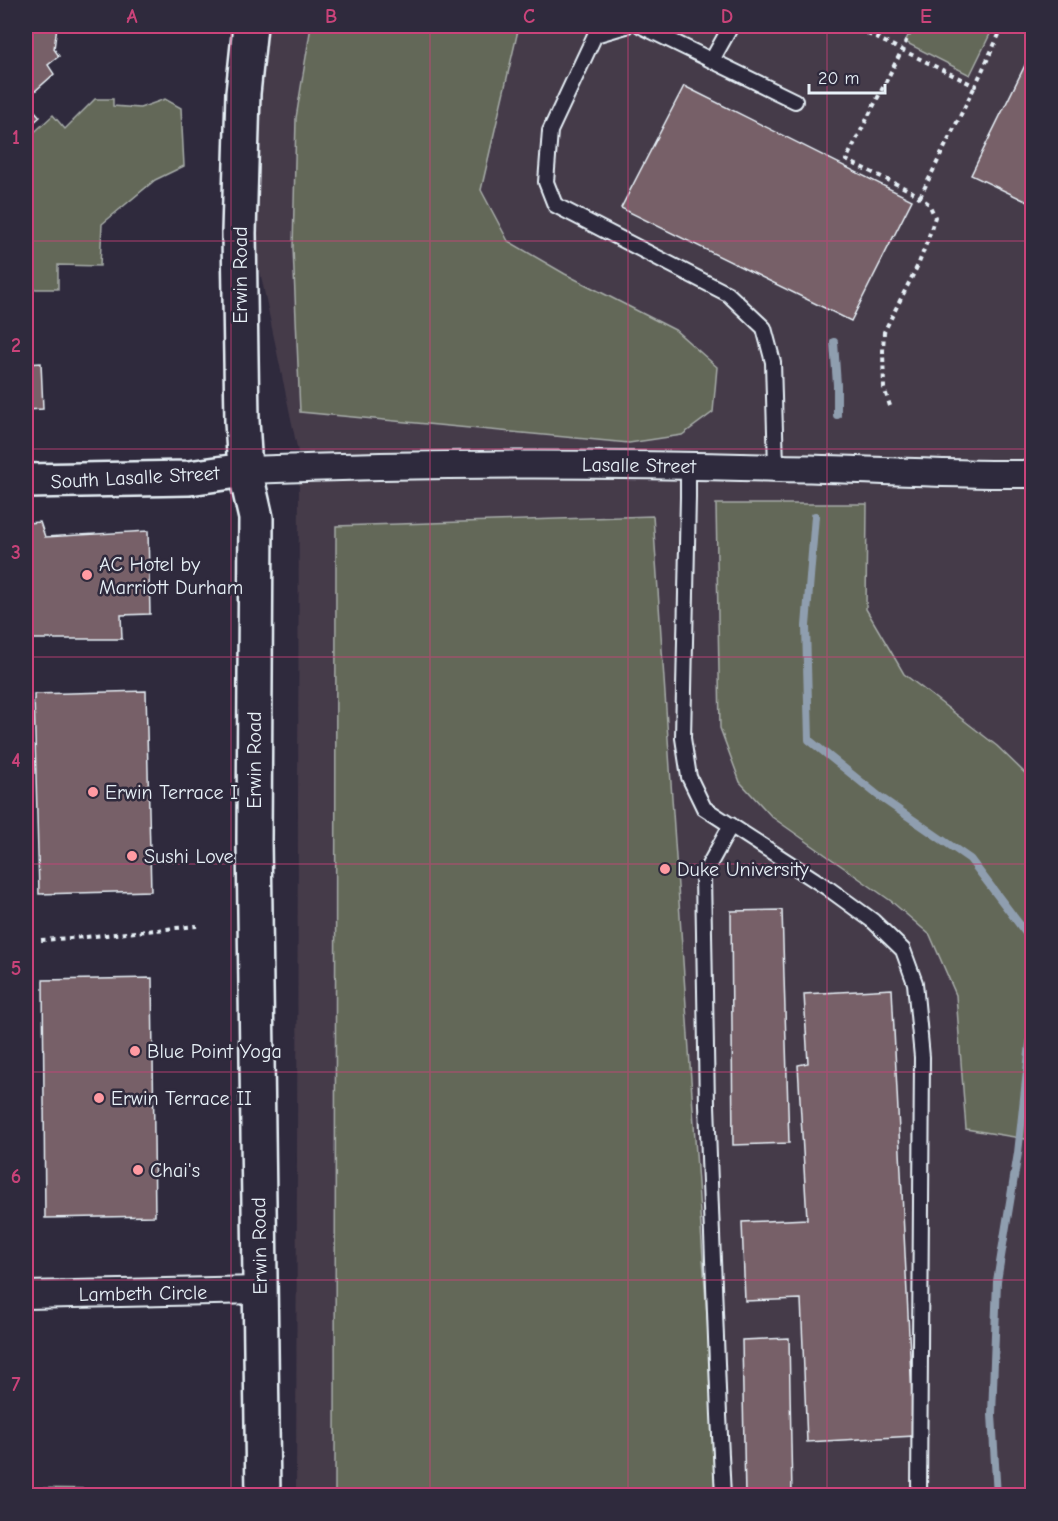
<svg xmlns="http://www.w3.org/2000/svg" width="1058" height="1521" font-family="'Comic Neue',sans-serif">
<rect width="100%" height="100%" fill="#2f2a3d"/>
<filter id="ink" filterUnits="userSpaceOnUse"><feTurbulence type="fractalNoise" baseFrequency=".0167" numOctaves="2"/><feDisplacementMap in="SourceGraphic" scale="12" xChannelSelector="R" yChannelSelector="G"/><feConvolveMatrix kernelMatrix="1 2 1 2 8 2 1 2 1" color-interpolation-filters="sRGB"/></filter>
<g filter="url(#ink)">
<!-- built -->
<path fill="#453a4a" d="M258,26H1032V1495H296L299,457L252,233Z"/>
<!-- green -->
<path fill="#646759" stroke="#a6aca8" stroke-width="1.5" d="M311,26H519L481,190L508,241L565,274L675,330L717,367L713,412L682,435L629,443L300,412L293,248L296,118Z
M913,26H994L970,75L905,42Z
M95,99H113V106L140,108L165,99L181,108L184,166L155,180L102,224L100,266L58,265V289H31L29,310H26V140L53,115L65,129Z
M716,504H867L866,609L904,674L997,746L1032,780V1140L966,1129L956,995L930,935L891,901L772,817L740,782L720,728Z
M653,516L719,1495L335,1496L336,526Z
M26,1488L185,1490L187,1495L26,1496Z"/>
<g fill="none" stroke-linecap="round" stroke-linejoin="round">
<!-- stream -->
<path stroke="#8f9eaf" stroke-width="8" d="M834,342L837,385V415
M815,516L806,626L809,740L880,797L970,859L1032,941
M997,1496L992,1415L997,1281L1018,1153L1032,1025"/>
</g>
<!-- building -->
<path fill="#776067" stroke="#e8f1f8" stroke-width="1.5" d="M26,26H57L54,49L59,56L48,65L54,74L26,99Z
M1032,51V204L971,175Z
M684,86L912,200L851,321L621,208Z
M26,101L40,117L26,129Z
M41,363L43,409L26,410V364Z
M40,522L45,537L148,531L150,614L121,615L122,639H26V523Z
M146,691L151,891L39,894L34,694Z
M782,910L789,1143L733,1145L731,911Z
M152,978L155,1216L45,1218L43,980Z
M892,989L914,1436L807,1442L801,1299L745,1301L742,1222L807,1219L798,1065L808,1063L804,994Z
M789,1338L792,1496H745L742,1340Z"/>
<g fill="none" stroke-linecap="round" stroke-linejoin="round">
<defs>
<path id="lane" d="M626,26L595,35L550,131L546,182L555,205L728,294L764,328L773,362L776,467
M641,26L795,101
M712,60L731,26
M688,466V497L683,738L689,777L704,808L829,889L873,921L903,950L915,983L922,1057L919,1496
M723,1496L719,1415L707,1105L703,876L731,825"/>
<path id="street" d="M245,470C423,463 601,463 779,468C863,469 948,475 1032,474
M26,1295L260,1290"/>
<path id="secondary" d="M250,26L243,93L239,233L242,421L245,470L256,518L254,840L263,1496
M26,481L189,478L245,470"/>
</defs>
<!-- lane casing -->
<use href="#lane" stroke="#e8f1f8" stroke-width="18"/>
<!-- street casing -->
<use href="#street" stroke="#e8f1f8" stroke-width="30"/>
<!-- secondary casing -->
<use href="#secondary" stroke="#e8f1f8" stroke-width="38"/>
<!-- path -->
<path stroke="#e8f1f8" stroke-width="4" stroke-dasharray="4.5 4.5" stroke-linecap="butt" d="M851,26L902,50L913,26
M920,197L975,86
M890,406L884,388L883,351L884,332L919,263L928,239L935,217L929,204L911,191L846,160L902,50L975,86L1003,26
M41,940L85,937L197,926"/>
<!-- lane -->
<use href="#lane" stroke="#2f2a3d" stroke-width="14"/>
<!-- street -->
<use href="#street" stroke="#2f2a3d" stroke-width="26"/>
<!-- secondary -->
<use href="#secondary" stroke="#2f2a3d" stroke-width="33"/>
</g>
</g>
<!-- grid -->
<path fill="none" stroke="#ca437a" stroke-width="1.5" stroke-opacity="0.55" d="M231,26V1496M430,26V1496M628,26V1496M827,26V1496M26,241H1032M26,449H1032M26,657H1032M26,864H1032M26,1072H1032M26,1280H1032"/>
<!-- markers -->
<g fill="#ff9aa2" stroke="#2f2a3d" stroke-width="2">
<circle cx="87" cy="575" r="6"/>
<circle cx="93" cy="792" r="6"/>
<circle cx="132" cy="856" r="6"/>
<circle cx="665" cy="869" r="6"/>
<circle cx="135" cy="1051" r="6"/>
<circle cx="99" cy="1098" r="6"/>
<circle cx="138" cy="1170" r="6"/>
</g>
<g text-anchor="middle" stroke-width="5" stroke-linejoin="round" paint-order="stroke">
<!-- street labels -->
<g font-size="20" fill="#e8f1f8" stroke="#2f2a3d">
<text transform="translate(240 275) rotate(-90)" y="7">Erwin Road</text>
<text transform="translate(639 465) rotate(1)" y="7">Lasalle Street</text>
<text transform="translate(135 477) rotate(-3)" y="7">South Lasalle Street</text>
<text transform="translate(254 760) rotate(-90)" y="7">Erwin Road</text>
<text transform="translate(259 1246) rotate(-91)" y="7">Erwin Road</text>
<text transform="translate(143 1293) rotate(-1)" y="7">Lambeth Circle</text>
</g>
<!-- poi labels -->
<g font-size="20" fill="#e8f1f8" stroke="#2f2a3d" text-anchor="start">
<text x="99" y="571">AC Hotel by<tspan x="99" dy="23">Marriott Durham</tspan></text>
<text x="105" y="799">Erwin Terrace I</text>
<text x="144" y="863">Sushi Love</text>
<text x="677" y="876">Duke University</text>
<text x="147" y="1058">Blue Point Yoga</text>
<text x="111" y="1105">Erwin Terrace II</text>
<text x="150" y="1177">Chai's</text>
</g>
</g>
<!-- margin -->
<rect width="1058" height="1521" fill="none" stroke="#2f2a3d" stroke-width="66"/>
<!-- scale -->
<path d="M809 84v9h76v-9" fill="none" stroke="#e8f1f8" stroke-width="3"/>
<text x="818" y="84" font-size="18" fill="#e8f1f8" stroke="#2f2a3d" stroke-width="4.5" paint-order="stroke">20 m</text>
<rect x="33" y="33" width="992" height="1455" fill="none" stroke="#ca437a" stroke-width="2"/>
<g font-size="20" text-anchor="middle" font-weight="bold" fill="#ca437a">
<text x="132" y="23">A</text>
<text x="331" y="23">B</text>
<text x="529" y="23">C</text>
<text x="727" y="23">D</text>
<text x="926" y="23">E</text>
<text x="16" y="144">1</text>
<text x="16" y="352">2</text>
<text x="16" y="559">3</text>
<text x="16" y="767">4</text>
<text x="16" y="975">5</text>
<text x="16" y="1183">6</text>
<text x="16" y="1391">7</text>
</g>
</svg>
